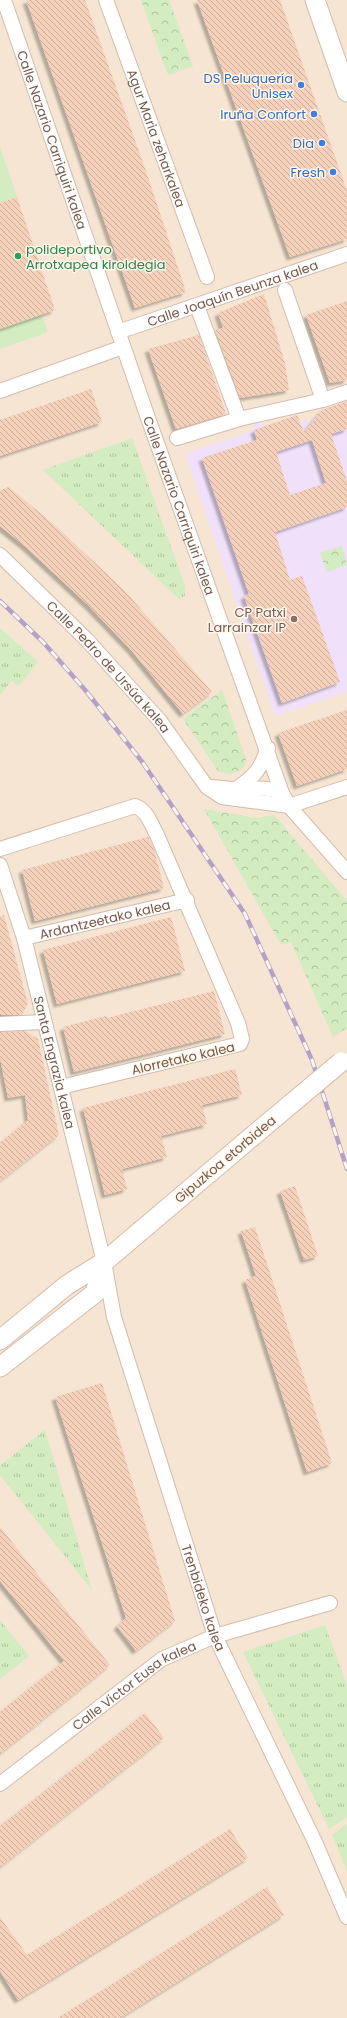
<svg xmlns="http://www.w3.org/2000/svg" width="347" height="2018" font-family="Poppins,sans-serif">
<defs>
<pattern id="grass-tufts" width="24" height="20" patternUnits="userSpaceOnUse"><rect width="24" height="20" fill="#d3ecc1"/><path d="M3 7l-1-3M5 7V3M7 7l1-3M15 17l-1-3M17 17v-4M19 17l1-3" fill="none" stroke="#b0c29f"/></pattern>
<pattern id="park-crowns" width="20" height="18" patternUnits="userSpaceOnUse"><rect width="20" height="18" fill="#d3ecc1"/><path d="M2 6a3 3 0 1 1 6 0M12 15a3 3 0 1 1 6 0" fill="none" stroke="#b0c29f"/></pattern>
<pattern id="building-back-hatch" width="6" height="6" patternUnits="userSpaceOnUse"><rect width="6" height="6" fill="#f5d0ba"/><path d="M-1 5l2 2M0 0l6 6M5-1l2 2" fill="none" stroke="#cbac99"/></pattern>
<filter id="shadow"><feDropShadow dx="-3.5" dy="3.5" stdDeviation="1" flood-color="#0004"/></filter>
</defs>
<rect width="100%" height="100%" fill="#fef3e4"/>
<!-- residential -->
<path fill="#f6e5d2" d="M0,0H347V2018H0Z"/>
<!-- education -->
<path fill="#f0e0fa" d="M347,401V692L275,716L185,454L254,430L252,425L261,421L263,427L297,415L301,423L315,418L322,410Z"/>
<!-- grass -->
<path fill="url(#grass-tufts)" d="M132,438L185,586V596L179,599L43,470Z
M0,628L38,662L19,686L11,681L0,695Z
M45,1430L92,1590L0,1475V1465Z
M0,1620L29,1656L0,1679Z
M325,1625L347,1685V1817L329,1829L243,1652Z
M347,1824V1871L332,1835Z"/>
<!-- park -->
<path fill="url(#park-crowns)" d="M141,0H169L193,66L168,75Z
M342,546L347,565L327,572L320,553Z
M222,690L246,759L245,767C234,774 229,776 218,771L183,719Z
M204,809L256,818L274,815L347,901V1028L333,1037L291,942L281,945Z"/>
<!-- pitch -->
<path fill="#d3ecc1" d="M0,147L17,197L0,203Z
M41,313L48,332L0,349V328Z"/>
<!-- building -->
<path fill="url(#building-back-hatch)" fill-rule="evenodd" filter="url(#shadow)" d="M26,0H85L146,171L186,292L135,308Z
M197,0H280L347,191V239L290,257Z
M17,197L55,310L0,329V203Z
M264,294L285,363L289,390L240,398L215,330L223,328L218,313Z
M347,301V380L330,383L306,315Z
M199,335L226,414L176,429L148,349Z
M91,389L102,422L0,456V420Z
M347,401V429L331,434L347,481V507L275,532L290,580L302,576L340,682L282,703L244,596L249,594L202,458L257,440L254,430L297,415L304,432L322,410ZM312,440L326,483L290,495L276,452Z
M9,487L59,529L126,592L212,692L183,714L132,651L88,605L26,547L0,526V490Z
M347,710V769L297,786L278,733Z
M148,837L154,849L164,888L35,921L22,870Z
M4,915L28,1004L21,1015H0V916Z
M171,917L185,971L57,1004L43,950Z
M214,991L225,1034L74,1072L63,1027L106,1016L107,1018Z
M25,1031L38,1039L59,1135L0,1181V1143L28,1120L25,1095L8,1098L0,1058V1032Z
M235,1069L242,1095L202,1105L207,1124L161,1136L167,1157L122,1169L127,1189L105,1195L83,1108Z
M295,1186L318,1256L304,1260L280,1191Z
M255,1227L332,1463L307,1472L245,1280L256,1276L241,1231Z
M102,1383L175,1621L136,1651L117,1626L126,1618L55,1397Z
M0,1527L110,1665L0,1754V1712L64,1661L0,1581Z
M145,1713L164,1738L0,1867V1826Z
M230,1829L248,1858L18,2000L0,1971V1917L27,1955Z
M267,1887L284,1915L120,2018H58Z"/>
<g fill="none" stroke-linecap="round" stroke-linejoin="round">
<defs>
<g id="street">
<path id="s1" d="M4,0L148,418L282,793L289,806L347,872"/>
<path id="s2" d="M106,0L207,277"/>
<path d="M285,290L323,400"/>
<path d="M197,306L239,419"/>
<path id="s3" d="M118,332L347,254"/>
<path d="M0,391L123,347"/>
<path d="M177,438L239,419L323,400L347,392"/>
<path id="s4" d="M0,555L87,640L160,721L207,787L222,797L289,806L347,787"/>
<path d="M208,787C217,787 227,789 236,789C252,789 268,786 282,793"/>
<path d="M236,789C255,776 260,770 268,748"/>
<path d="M0,849L135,806C147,810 151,824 157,835L238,1023L242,1039L240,1044L61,1087"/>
<path id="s5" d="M0,865L24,938L104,1262L114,1317L215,1636L315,1842L347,1917"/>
<path id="s6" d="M24,938L187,900"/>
<path d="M0,1024L44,1022"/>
<path id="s7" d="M0,1784L162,1659L215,1636L330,1603"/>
</g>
<path id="secondary" d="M315,0L347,92
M0,1340L67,1285L104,1262L267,1124
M0,1367L95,1293L104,1262"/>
</defs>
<!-- street casing -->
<use href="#street" stroke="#d2bcac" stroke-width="16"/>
<!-- secondary casing -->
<use href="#secondary" stroke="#d5bca9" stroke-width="21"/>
<!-- street -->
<use href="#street" stroke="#fff" stroke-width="14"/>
<!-- secondary -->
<use href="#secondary" stroke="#fff" stroke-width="19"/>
<defs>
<path id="rail" d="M0,601L43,642L86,691L143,763L245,914L312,1060L347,1169"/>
</defs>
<!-- rail casing -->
<use href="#rail" stroke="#b5a1c8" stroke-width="4.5"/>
<!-- rail -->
<use href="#rail" stroke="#fff7eb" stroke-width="3" stroke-dasharray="9" stroke-linecap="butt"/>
<defs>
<path id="secondary-bridge" d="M267,1124L341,1062"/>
</defs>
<!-- secondary-bridge casing -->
<use href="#secondary-bridge" stroke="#d5bca9" stroke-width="21" stroke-linecap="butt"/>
<!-- secondary-bridge -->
<use href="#secondary-bridge" stroke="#fff" stroke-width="19"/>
</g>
<!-- markers -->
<g fill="#3f7fe0" stroke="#fff7eb" stroke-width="1.5">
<circle cx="301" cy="85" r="4"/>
<circle cx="314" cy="114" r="4"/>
<circle cx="322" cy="143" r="4"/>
<circle cx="333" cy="172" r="4"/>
</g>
<circle fill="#2e9e5b" stroke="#fff7eb" stroke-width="1.5" cx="18" cy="256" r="4"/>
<circle fill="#8d6e63" stroke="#fff7eb" stroke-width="1.5" cx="294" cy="619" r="4"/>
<g text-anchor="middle" stroke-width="3" stroke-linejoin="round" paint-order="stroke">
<!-- shop labels -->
<g font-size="13" fill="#366cbe" stroke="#fff7eb" text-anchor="end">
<text x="293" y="83">DS Peluquería<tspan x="293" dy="15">Unisex</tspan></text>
<text x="306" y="119">Iruña Confort</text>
<text x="314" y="148">Dia</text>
<text x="325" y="177">Fresh</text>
</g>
<!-- street labels -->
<g font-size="13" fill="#785848" stroke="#fff7eb">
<text dy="5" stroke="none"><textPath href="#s2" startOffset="147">Agur Maria zeharkalea</textPath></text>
<text dy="5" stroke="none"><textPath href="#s1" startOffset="148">Calle Nazario Carriquiri kalea</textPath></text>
<text dy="5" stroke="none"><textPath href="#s3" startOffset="121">Calle Joaquín Beunza kalea</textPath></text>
<text dy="5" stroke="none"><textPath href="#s1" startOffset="535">Calle Nazario Carriquiri kalea</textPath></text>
<text dy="5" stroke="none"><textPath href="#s4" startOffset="156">Calle Pedro de Ursúa kalea</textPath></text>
<text dy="5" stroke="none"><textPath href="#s6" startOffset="83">Ardantzeetako kalea</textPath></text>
<text transform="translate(183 1058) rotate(-13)" y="5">Alorretako kalea</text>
<text dy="5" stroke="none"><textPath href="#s5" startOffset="205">Santa Engrazia kalea</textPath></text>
<text transform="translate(225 1159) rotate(-40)" y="5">Gipuzkoa etorbidea</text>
<text dy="5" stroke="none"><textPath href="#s5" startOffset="761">Trenbideko kalea</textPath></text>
<text dy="5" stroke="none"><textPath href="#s7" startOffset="167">Calle Victor Eusa kalea</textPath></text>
</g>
<!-- leisure labels -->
<g font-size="13" fill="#27864d" stroke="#fff7eb" text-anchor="start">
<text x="26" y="254">polideportivo<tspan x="26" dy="15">Arrotxapea kiroldegia</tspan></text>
</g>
<!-- education labels -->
<g font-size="13" fill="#785e54" stroke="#fff7eb" text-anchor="end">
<text x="286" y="617">CP Patxi<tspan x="286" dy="15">Larrainzar IP</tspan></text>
</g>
</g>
</svg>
